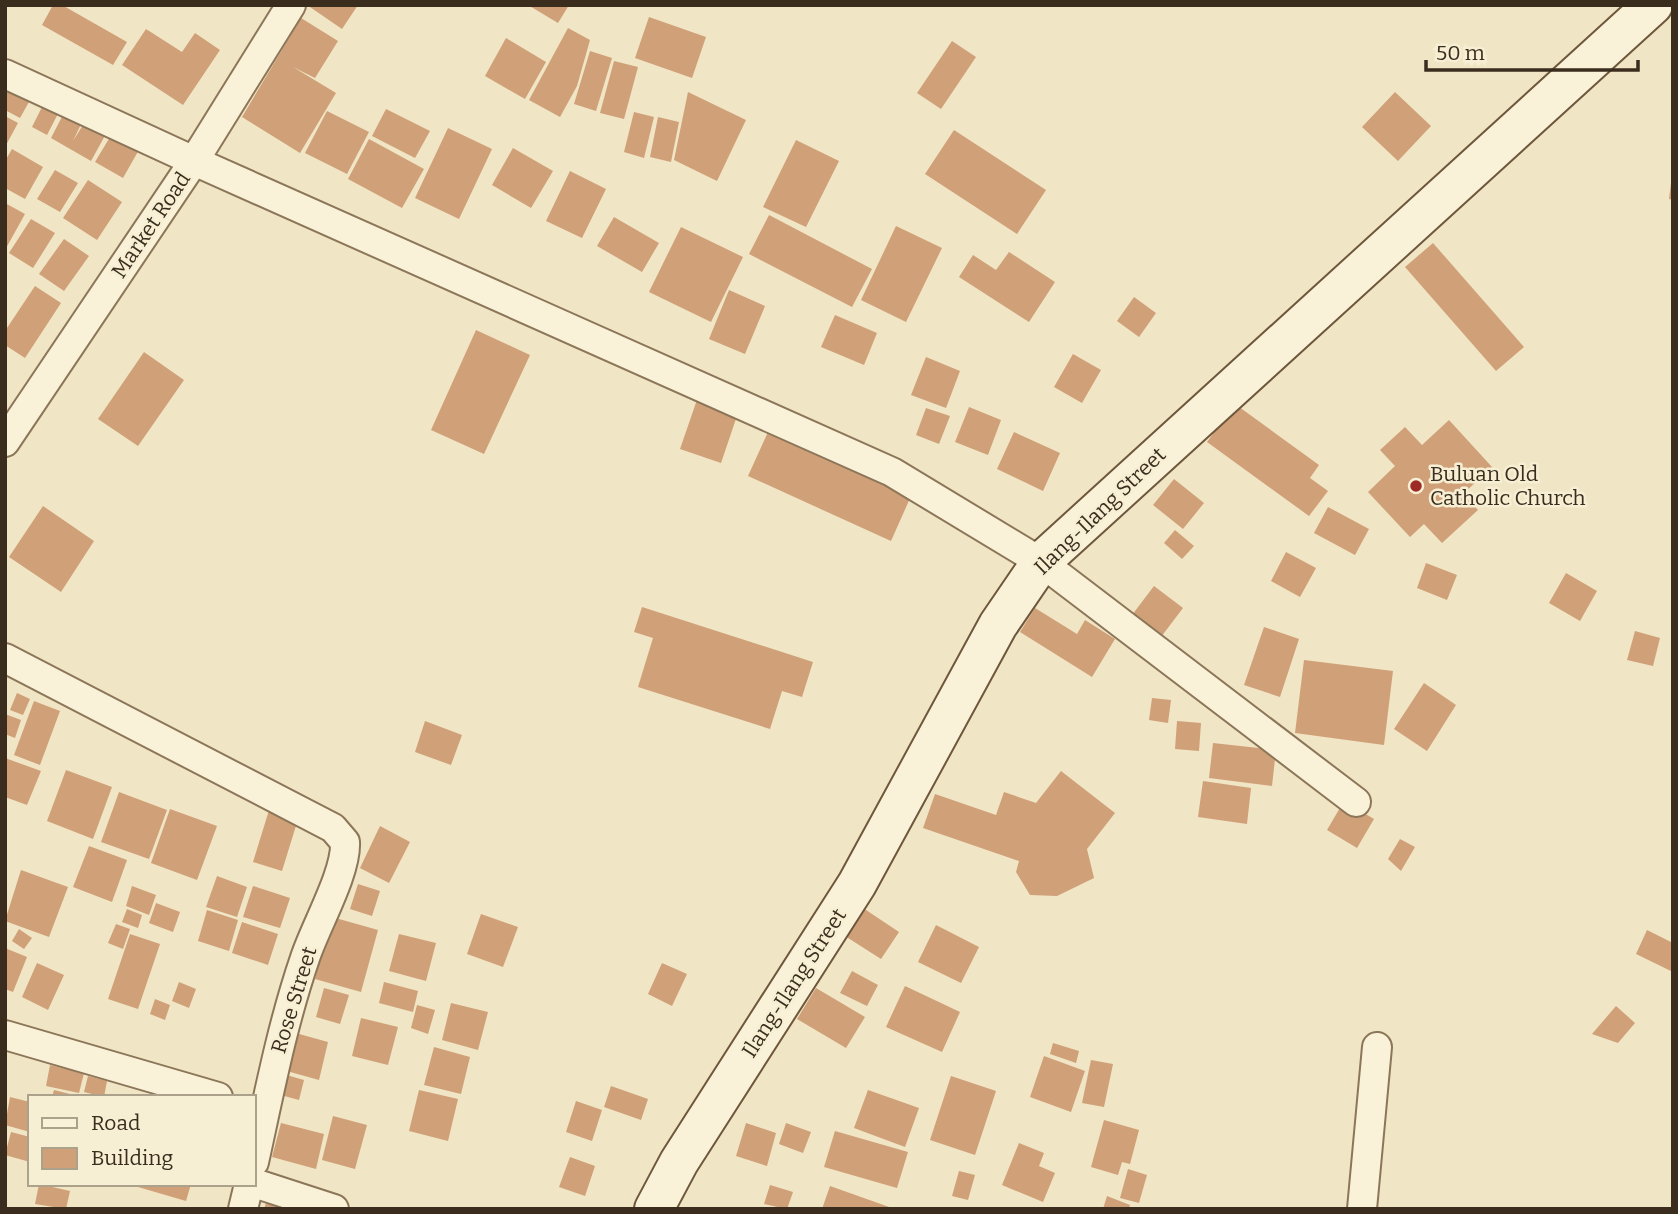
<svg xmlns="http://www.w3.org/2000/svg" width="1678" height="1214" font-family="Bitter,serif">
<rect width="100%" height="100%" fill="#f0e5c4"/>
<!-- building -->
<path fill="#d0a078" d="M53,5H62L127,42L113,65L42,25Z
M307,5H358L342,29Z
M528,5H569L558,23Z
M649,17L706,37L692,78L635,58Z
M301,18L338,41L315,78L293,67L336,93L300,153L242,117Z
M568,28L590,40L577,86L560,117L529,100Z
M146,29L182,52L195,33L220,50L183,105L122,65Z
M506,38L546,62L525,99L485,76Z
M952,41L976,57L941,109L917,93Z
M590,51L612,58L596,111L574,104Z
M614,61L638,67L624,119L600,113Z
M5,77L34,93L20,118L5,110Z
M688,92L746,120L717,181L674,160Z
M1395,92L1431,126L1398,161L1362,127Z
M47,97L62,106L47,135L32,127Z
M66,109L84,118L73,141L86,120L107,132L91,161L51,138Z
M386,109L430,131L415,158L372,136Z
M327,111L369,132L347,174L305,153Z
M634,112L654,117L644,158L624,152Z
M5,116L18,123L5,147Z
M658,117L679,122L671,162L650,157Z
M448,128L492,149L459,219L415,198Z
M954,130L1046,190L1017,234L925,174Z
M113,132L140,148L123,178L95,162Z
M369,139L424,169L402,208L348,179Z
M796,140L839,161L806,227L763,207Z
M513,148L553,171L531,208L492,185Z
M12,149L43,167L25,199L5,188V161Z
M55,170L78,183L60,212L37,199Z
M570,171L606,189L582,238L546,221Z
M88,180L122,202L97,240L63,218Z
M1671,183H1673V200L1669,199Z
M5,203L25,214L5,250Z
M769,215L872,269L852,307L749,254Z
M614,217L659,243L642,272L597,246Z
M31,219L55,233L33,268L9,253Z
M896,226L942,248L906,322L861,300Z
M681,227L743,257L711,322L649,292Z
M64,239L89,256L64,291L39,274Z
M1433,243L1524,347L1496,371L1405,267Z
M1009,252L1055,282L1029,322L959,277L973,255L996,270Z
M35,286L61,303L25,358L5,345V331Z
M729,290L765,306L745,354L709,339Z
M1134,297L1156,313L1139,337L1117,321Z
M835,315L877,333L864,365L821,347Z
M476,330L530,355L484,454L431,430Z
M144,352L184,380L138,446L98,419Z
M1073,354L1101,370L1082,403L1054,387Z
M926,357L960,371L946,408L911,395Z
M699,394L740,407L721,463L680,449Z
M1235,404L1319,465L1310,478L1328,491L1309,516L1207,442Z
M969,407L1001,420L988,455L955,442Z
M926,408L950,416L939,444L916,435Z
M1449,420L1492,467L1463,494L1478,510L1442,543L1424,524L1410,537L1368,492L1395,466L1380,450L1405,427L1422,445Z
M768,432L911,496L891,541L748,476Z
M1014,432L1060,453L1043,491L997,469Z
M1174,479L1204,503L1183,529L1153,505Z
M43,506L94,541L61,592L9,557Z
M1328,507L1369,529L1355,555L1314,533Z
M1175,530L1194,546L1182,559L1164,543Z
M1286,552L1316,568L1300,597L1271,581Z
M1426,563L1457,575L1447,600L1417,588Z
M1566,573L1597,591L1580,621L1549,603Z
M1154,586L1183,608L1161,637L1132,615Z
M642,607L813,662L802,697L782,691L770,729L638,687L653,638L634,632Z
M1035,608L1077,634L1085,620L1115,639L1092,677L1020,632Z
M1264,627L1299,639L1280,697L1244,685Z
M1635,631L1660,638L1653,666L1627,660Z
M1304,660L1393,671L1384,745L1295,733Z
M1424,683L1456,705L1427,751L1394,729Z
M17,693L30,699L23,715L10,710Z
M1152,698L1171,700L1168,723L1149,720Z
M34,701L60,711L40,765L14,755Z
M5,714L21,720L15,738L5,734Z
M425,721L462,735L451,765L415,752Z
M1177,721L1201,723L1199,751L1175,749Z
M1213,743L1276,750L1272,786L1209,778Z
M5,758L41,771L27,805L5,797Z
M66,770L112,787L93,839L47,821Z
M1061,771L1115,813L1087,849L1094,878L1057,896L1030,895L1016,872L1019,861L923,828L935,794L996,815L1004,792L1036,803Z
M1203,781L1251,788L1247,824L1198,817Z
M119,792L167,810L149,859L101,842Z
M1344,801L1374,819L1357,848L1327,830Z
M270,807L299,816L282,871L253,862Z
M170,809L217,826L197,880L151,863Z
M380,826L410,842L389,883L360,868Z
M1400,839L1415,847L1401,871L1388,859Z
M89,846L127,860L112,902L73,887Z
M21,870L68,887L49,937L5,921Z
M217,876L247,887L237,917L206,907Z
M358,884L380,891L372,916L350,909Z
M132,886L156,895L149,915L126,906Z
M253,886L290,898L280,928L243,917Z
M156,903L180,912L173,932L149,923Z
M863,908L899,932L881,959L845,936Z
M127,909L142,915L138,928L122,922Z
M207,910L238,920L229,951L198,941Z
M481,914L518,927L503,967L467,954Z
M332,917L378,930L361,992L315,979Z
M242,922L278,934L268,965L232,953Z
M116,924L130,929L123,949L108,943Z
M936,925L979,947L961,983L918,962Z
M19,929L32,938L24,949L12,941Z
M1647,930L1673,943V972L1636,954Z
M130,934L160,944L138,1009L108,999Z
M399,934L436,943L426,981L389,971Z
M5,948L27,957L13,992L5,989Z
M37,963L64,975L48,1010L22,997Z
M662,963L687,974L672,1006L648,994Z
M852,971L878,985L867,1006L840,993Z
M179,982L196,989L189,1008L172,1001Z
M384,982L418,991L413,1012L379,1003Z
M905,986L960,1012L942,1052L886,1027Z
M324,988L349,995L340,1024L316,1017Z
M816,988L865,1017L846,1048L797,1019Z
M155,999L170,1005L165,1020L150,1014Z
M451,1003L488,1012L478,1050L442,1040Z
M417,1005L435,1010L428,1034L411,1028Z
M1616,1006L1635,1023L1618,1043L1592,1034Z
M361,1018L398,1027L388,1065L352,1056Z
M292,1032L328,1042L319,1080L283,1070Z
M1053,1043L1079,1051L1076,1063L1050,1054Z
M434,1047L470,1057L461,1094L424,1085Z
M1044,1056L1085,1071L1071,1112L1030,1097Z
M1091,1060L1113,1064L1104,1107L1082,1103Z
M50,1065L84,1073L79,1093L46,1086Z
M283,1074L304,1080L299,1100L277,1094Z
M88,1076L107,1081L104,1097L84,1092Z
M951,1076L996,1091L975,1155L930,1140Z
M611,1086L648,1099L641,1120L604,1107Z
M54,1090L78,1096V1097H52Z
M419,1090L458,1099L448,1141L409,1131Z
M868,1090L919,1108L905,1147L854,1128Z
M10,1097L30,1102V1132L5,1125Z
M576,1101L602,1110L592,1141L566,1132Z
M333,1116L367,1125L355,1169L322,1160Z
M1104,1120L1139,1130L1130,1164L1122,1162L1118,1175L1091,1167Z
M281,1123L324,1134L316,1169L272,1157Z
M746,1123L776,1133L767,1166L736,1156Z
M786,1123L811,1132L803,1153L779,1144Z
M835,1131L908,1152L897,1188L824,1167Z
M11,1132L30,1137V1162L5,1155Z
M1019,1143L1044,1153L1039,1166L1055,1173L1043,1202L1002,1185Z
M570,1157L595,1166L585,1196L559,1187Z
M1128,1169L1147,1175L1139,1203L1120,1198Z
M959,1171L975,1175L968,1200L952,1196Z
M39,1184L70,1191L66,1209L35,1204Z
M139,1184H191L186,1201L138,1187Z
M770,1185L793,1192L787,1209L764,1204Z
M830,1186L892,1208V1209H822Z
M1107,1196L1130,1205L1129,1209H1103Z
M266,1203L283,1208V1209H264Z"/>
<g fill="none" stroke-linecap="round" stroke-linejoin="round">
<defs>
<path id="street" d="M5,74L194,161L892,472L1041,562L1356,802
M5,442L194,161L291,5
M5,658L333,828L345,842C347,872 315,927 305,958C282,1025 269,1094 254,1162
M5,1035L218,1097
M254,1183L334,1209
M243,1209L249,1184
M1362,1209L1377,1047"/>
<path id="secondary" d="M654,1209L679,1162L857,884L998,625L1041,562L1653,5"/>
</defs>
<!-- street casing -->
<use href="#street" stroke="#8c7659" stroke-width="32"/>
<!-- secondary casing -->
<use href="#secondary" stroke="#6e573c" stroke-width="42"/>
<!-- street -->
<use href="#street" stroke="#faf2d8" stroke-width="28"/>
<!-- secondary -->
<use href="#secondary" stroke="#faf2d8" stroke-width="38"/>
</g>
<!-- markers -->
<circle fill="#9e2a26" stroke="#f7efd4" stroke-width="2.5" cx="1416" cy="486" r="7"/>
<g text-anchor="middle" stroke-width="5" stroke-linejoin="round" paint-order="stroke">
<!-- street labels -->
<g font-size="21" fill="#3b2d1e" stroke="#f7efd4">
<text transform="translate(151 225) rotate(-56)" y="7">Market Road</text>
<text transform="translate(1100 511) rotate(-44)" y="7">Ilang-Ilang Street</text>
<text transform="translate(794 983) rotate(-57)" y="7">Ilang-Ilang Street</text>
<text transform="translate(294 1000) rotate(-73)" y="7">Rose Street</text>
</g>
<!-- poi labels -->
<g font-size="21" fill="#3b2d1e" stroke="#f7efd4" text-anchor="start">
<text x="1430" y="481">Buluan Old<tspan x="1430" dy="24">Catholic Church</tspan></text>
</g>
</g>
<!-- border -->
<rect width="1678" height="1214" fill="none" stroke="#3b2d1e" stroke-width="14"/>
<!-- legend -->
<rect x="28" y="1095" width="228" height="91" fill="#f7efd4" stroke="#aca18b" stroke-width="2"/>
<rect x="42" y="1118" width="35" height="10" fill="#faf2d8" stroke="#aca18b" stroke-width="2"/>
<text x="91" y="1130" font-size="21" fill="#3b2d1e">Road</text>
<rect x="42" y="1148" width="35" height="21" fill="#d0a078" stroke="#aca18b" stroke-width="2"/>
<text x="91" y="1165" font-size="21" fill="#3b2d1e">Building</text>
<!-- scale -->
<path d="M1426 60v10h212v-10" fill="none" stroke="#3b2d1e" stroke-width="3.5"/>
<text x="1436" y="60" font-size="21" fill="#3b2d1e" stroke="#f7efd4" stroke-width="5" paint-order="stroke">50 m</text>
</svg>
